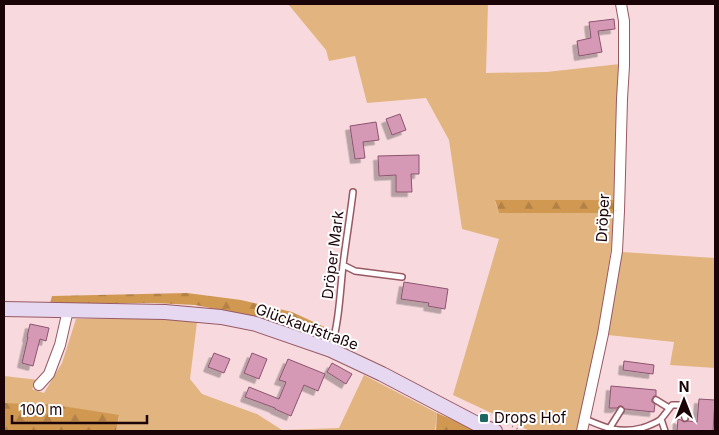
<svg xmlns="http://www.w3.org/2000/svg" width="719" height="435" font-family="Inter,sans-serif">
<defs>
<pattern id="forest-firs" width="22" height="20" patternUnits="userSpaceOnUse" patternTransform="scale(1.25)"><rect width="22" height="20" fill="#d19852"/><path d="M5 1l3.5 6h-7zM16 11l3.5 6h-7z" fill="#b38146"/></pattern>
<filter id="shadow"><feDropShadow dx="-4.5" dy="4.5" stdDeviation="0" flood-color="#0004"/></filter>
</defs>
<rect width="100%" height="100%" fill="#f8dade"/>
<!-- green -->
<path fill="#e2b47f" d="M288,4H488L486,73L546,72L620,64L615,140V200L495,201L499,213H615C608,287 593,359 579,431H530L453,395L499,239L462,229L449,140L426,98L367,103L355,56L329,61L326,50Z
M622,252L715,258V368L670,365L674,342L608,335Z
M163,318L197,322L190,379L202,394L257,414L282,430L339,428L364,375L437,413L435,431H116L119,416L50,404L4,403V376L39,380L32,389L44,393L62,363L76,319Z"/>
<!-- forest -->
<path fill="url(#forest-firs)" d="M495,200H615V213H499Z
M187,293L241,300L292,312L333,331L331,339L261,318L195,305L154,303H50L52,296Z
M4,403L50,404L119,415L116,431H4Z
M437,413L478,431H436Z"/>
<!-- building -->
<path fill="#d699b5" stroke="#8b546e" filter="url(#shadow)" d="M614,19L615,29L598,31L602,52L579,56L577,41L591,38L589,22Z
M400,114L406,130L392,135L386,119Z
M376,122L379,140L363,142L365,158L355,159L350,126Z
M419,155V174H411L412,192H396V175L379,176L378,156Z
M404,282L448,289L445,309L428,306L429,303L401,299Z
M30,324L49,328L46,341L40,339L33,366L22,363L28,337H27Z
M214,353L230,359L224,373L208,367Z
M252,353L267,359L259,379L244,373Z
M288,359L325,374L318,391L304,385L291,416L275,409V408L245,397L249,387L279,399L286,382L279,380Z
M624,361L654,365L653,374L623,370Z
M332,363L352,374L346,384L327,372Z
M611,386L656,390V396H654L652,399V402L655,404L654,412L625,409L622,406H619L617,408H609Z
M699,399L715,400L713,431H677L678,419L681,420L684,422L688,421L697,422Z"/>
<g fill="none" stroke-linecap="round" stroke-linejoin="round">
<defs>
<path id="lane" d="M343,265L355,271L402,277
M331,349C339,322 340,294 343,265C346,241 350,217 353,192
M656,400L669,408
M585,419C606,428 619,434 642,428C648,426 654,424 660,420C664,416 668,410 672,405H682L685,418
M661,419L665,431
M609,429L621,410"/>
<path id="street" d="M39,385L49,374L60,345L68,310
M582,431L603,334L617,251L619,211L622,99L624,66V21L621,4"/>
<path id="secondary" d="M4,309L165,312L221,317L256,324L331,350L382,374L481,426L495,431"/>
</defs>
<!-- lane casing -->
<use href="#lane" stroke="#975963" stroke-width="8"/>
<!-- street casing -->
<use href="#street" stroke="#975963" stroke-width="12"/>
<!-- secondary casing -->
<use href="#secondary" stroke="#975963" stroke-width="16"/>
<!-- path -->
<path stroke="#90767a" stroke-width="2" stroke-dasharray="1 4" stroke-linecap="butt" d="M480,412L490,416
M503,422L522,431"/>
<!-- lane -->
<use href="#lane" stroke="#fff" stroke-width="5"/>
<!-- street -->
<use href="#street" stroke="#fff" stroke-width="10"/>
<!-- secondary -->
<use href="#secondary" stroke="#e7d8f1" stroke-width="14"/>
</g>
<!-- markers -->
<rect fill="#1c6865" stroke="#fff" stroke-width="2" x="479" y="413" width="10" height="10" rx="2.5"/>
<g text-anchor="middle" stroke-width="4" stroke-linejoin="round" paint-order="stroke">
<!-- street labels -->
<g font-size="15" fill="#1a0408" stroke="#fff">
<text transform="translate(603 218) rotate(-87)" y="5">Dröper</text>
<text transform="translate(333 255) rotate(-83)" y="5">Dröper Mark</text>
<text transform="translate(307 327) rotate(20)" y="5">Glückaufstraße</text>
</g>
<!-- poi labels -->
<g font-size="15" fill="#1a0408" stroke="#fff" text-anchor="start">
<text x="494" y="423">Drops Hof</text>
</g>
</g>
<!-- border -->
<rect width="719" height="435" fill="none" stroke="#1a0408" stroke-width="10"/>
<!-- north arrow -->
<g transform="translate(684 400)" stroke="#ffffff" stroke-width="4" paint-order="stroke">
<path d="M0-4L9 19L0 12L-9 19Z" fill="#1a0408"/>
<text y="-8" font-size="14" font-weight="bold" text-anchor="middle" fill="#1a0408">N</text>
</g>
<!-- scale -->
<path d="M12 415v8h135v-8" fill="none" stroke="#1a0408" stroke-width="2.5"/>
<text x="20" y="415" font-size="15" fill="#1a0408" stroke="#ffffff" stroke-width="4" paint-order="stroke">100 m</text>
</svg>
